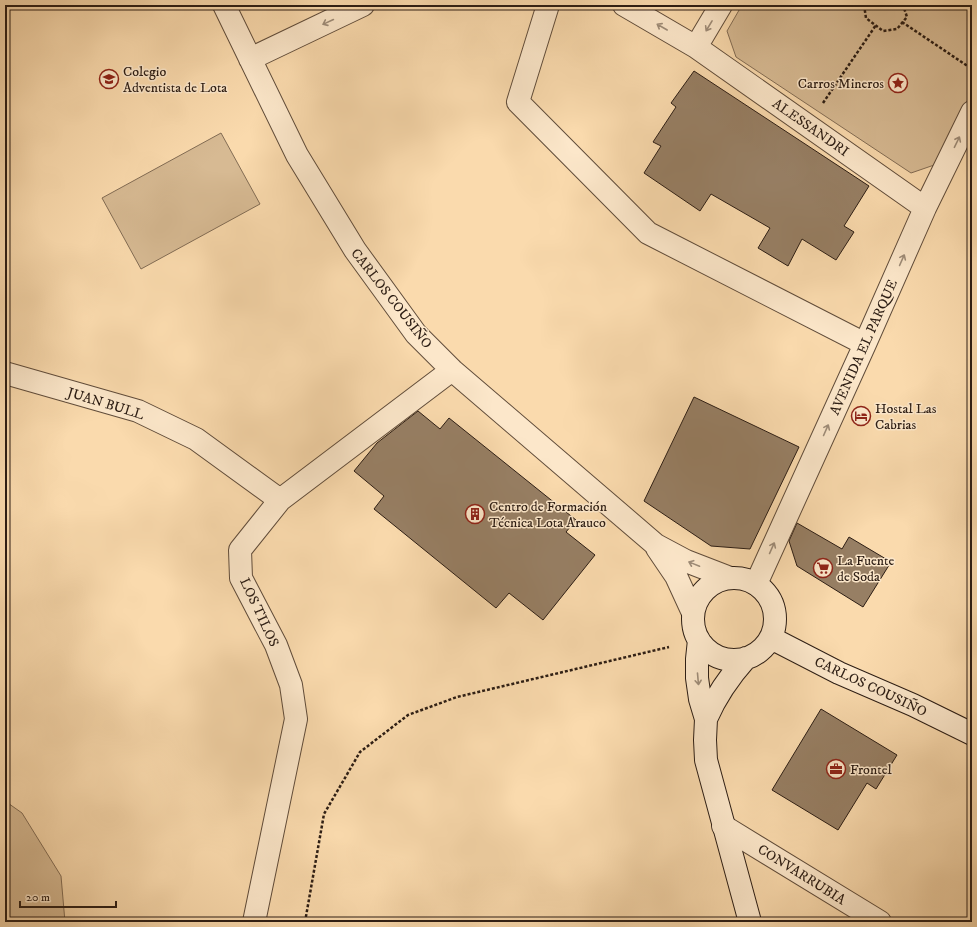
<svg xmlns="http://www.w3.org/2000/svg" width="977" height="927" font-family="'IM FELL DW Pica',serif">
<rect width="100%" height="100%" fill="#fadaad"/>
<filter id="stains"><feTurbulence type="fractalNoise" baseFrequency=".005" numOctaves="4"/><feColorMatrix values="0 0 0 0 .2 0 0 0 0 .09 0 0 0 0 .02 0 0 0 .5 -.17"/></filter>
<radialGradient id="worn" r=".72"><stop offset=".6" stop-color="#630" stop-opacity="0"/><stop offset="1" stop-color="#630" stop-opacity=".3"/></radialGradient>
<!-- green -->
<path fill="#d7ba93" stroke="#826c54" d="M742,5H972V90L940,163L911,173L736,57L727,31Z
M221,133L260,204L141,269L102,198Z
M5,801L22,813L61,876L65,922H5Z"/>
<!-- building -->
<path fill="#977f64" stroke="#2c1d14" d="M694,71L869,186L844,226L854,232L836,260L802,239L788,266L758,248L770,228L711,194L700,211L644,173L661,146L653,142L676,107L671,103Z
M694,397L799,447L750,549L711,546L644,501Z
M418,411L440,429L449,418L576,520L566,532L595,555L543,620L509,593L496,608L374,509L384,496L354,471L377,443Z
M797,523L842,549L849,537L891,562L863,607L797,566L789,541Z
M821,709L897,755L876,789L867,783L838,830L772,790Z"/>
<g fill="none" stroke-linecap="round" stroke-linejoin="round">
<defs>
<path id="street" d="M224,5L297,155L355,250L416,334L452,370L656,545L686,561L730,578
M548,5L518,102L648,233L865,344
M624,5L696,47L925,208
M696,47L721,5
M250,59L363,5
M5,373L138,411L196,439L280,500
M657,548L676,576L693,613
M756,584L865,344L925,208L972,112
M723,826L880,922
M254,922L296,719L291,685L276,645L241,578L240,550L280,500L452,370"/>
<path id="secondary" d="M693 619a41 41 0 1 1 82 0a41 41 0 1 1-82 0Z
M771,638L839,673L913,705L972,734
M699,640L697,659V678L700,699L706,719L705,740L706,760L750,922
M706,719C716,696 729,677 746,658"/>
</defs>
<!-- street casing -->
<use href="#street" stroke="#604c3a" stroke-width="24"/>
<!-- secondary casing -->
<use href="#secondary" stroke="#2c1d14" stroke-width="24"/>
<!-- path -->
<path stroke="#2c1d14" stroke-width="2.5" stroke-dasharray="3 2" stroke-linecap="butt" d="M864,5L866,18L883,31L897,29L907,17L903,5
M902,22L972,69
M823,103L876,25
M305,922L324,814L360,752L408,715L457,697L669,647"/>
<!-- street -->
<use href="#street" stroke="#fce7ca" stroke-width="22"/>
<!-- secondary -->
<use href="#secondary" stroke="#fce7ca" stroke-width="22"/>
</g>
<!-- one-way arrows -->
<defs><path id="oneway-shaft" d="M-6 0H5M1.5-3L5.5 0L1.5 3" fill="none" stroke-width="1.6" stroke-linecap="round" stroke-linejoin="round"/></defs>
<g stroke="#9e8c78">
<use href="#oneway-shaft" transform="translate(328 22) rotate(155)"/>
<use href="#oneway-shaft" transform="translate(709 26) rotate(121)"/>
<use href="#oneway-shaft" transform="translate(662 27) rotate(-150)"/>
<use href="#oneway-shaft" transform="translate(957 142) rotate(-64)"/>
<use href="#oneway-shaft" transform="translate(902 260) rotate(-66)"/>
<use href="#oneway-shaft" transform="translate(826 430) rotate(-66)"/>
<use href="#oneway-shaft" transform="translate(772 548) rotate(-66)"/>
<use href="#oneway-shaft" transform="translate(694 564) rotate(-158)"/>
<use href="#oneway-shaft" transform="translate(698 679) rotate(85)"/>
</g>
<!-- icons -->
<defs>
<symbol id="school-ring" viewBox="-11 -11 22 22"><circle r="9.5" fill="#fce7ca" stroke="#8f2418" stroke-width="1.5"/><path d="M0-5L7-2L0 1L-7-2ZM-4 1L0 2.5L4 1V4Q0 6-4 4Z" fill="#8f2418"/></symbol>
<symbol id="sight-ring" viewBox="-11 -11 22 22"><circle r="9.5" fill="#fce7ca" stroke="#8f2418" stroke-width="1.5"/><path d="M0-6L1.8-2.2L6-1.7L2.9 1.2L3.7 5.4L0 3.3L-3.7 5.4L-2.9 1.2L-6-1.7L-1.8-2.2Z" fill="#8f2418"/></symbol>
<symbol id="hotel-ring" viewBox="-11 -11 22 22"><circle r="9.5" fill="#fce7ca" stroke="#8f2418" stroke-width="1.5"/><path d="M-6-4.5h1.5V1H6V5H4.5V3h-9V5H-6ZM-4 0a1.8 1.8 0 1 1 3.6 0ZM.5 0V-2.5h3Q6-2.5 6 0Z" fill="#8f2418"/></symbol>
<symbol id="building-ring" viewBox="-11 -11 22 22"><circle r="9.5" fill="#fce7ca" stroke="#8f2418" stroke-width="1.5"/><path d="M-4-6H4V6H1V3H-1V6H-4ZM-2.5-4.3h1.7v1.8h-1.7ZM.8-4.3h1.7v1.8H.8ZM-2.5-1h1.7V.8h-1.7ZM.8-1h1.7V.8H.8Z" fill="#8f2418"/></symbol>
<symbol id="supermarket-ring" viewBox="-11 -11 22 22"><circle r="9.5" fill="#fce7ca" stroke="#8f2418" stroke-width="1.5"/><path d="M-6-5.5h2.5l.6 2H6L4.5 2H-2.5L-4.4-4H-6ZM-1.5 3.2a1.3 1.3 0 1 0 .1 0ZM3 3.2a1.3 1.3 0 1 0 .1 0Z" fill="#8f2418"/></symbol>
<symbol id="office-ring" viewBox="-11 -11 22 22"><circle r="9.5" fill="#fce7ca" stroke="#8f2418" stroke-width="1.5"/><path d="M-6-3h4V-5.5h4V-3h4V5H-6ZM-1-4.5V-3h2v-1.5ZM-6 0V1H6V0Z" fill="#8f2418"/></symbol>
</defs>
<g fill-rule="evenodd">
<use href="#school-ring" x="98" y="68" width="22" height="22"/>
<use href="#sight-ring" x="887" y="72" width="22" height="22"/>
<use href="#hotel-ring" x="850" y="405" width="22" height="22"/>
<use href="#building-ring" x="464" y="503" width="22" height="22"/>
<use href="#supermarket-ring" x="812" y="557" width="22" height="22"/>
<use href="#office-ring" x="825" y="758" width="22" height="22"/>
</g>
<g text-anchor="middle" stroke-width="3" stroke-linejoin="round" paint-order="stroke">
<!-- poi labels -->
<g font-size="14" fill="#2c1d14" stroke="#fce7ca" text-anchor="start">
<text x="123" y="76">Colegio<tspan x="123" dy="16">Adventista de Lota</tspan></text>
<text x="884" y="88" text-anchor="end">Carros Mineros</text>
<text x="875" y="413">Hostal Las<tspan x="875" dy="16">Cabrias</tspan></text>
<text x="489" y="511">Centro de Formación<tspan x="489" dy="16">Técnica Lota Arauco</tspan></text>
<text x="837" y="565">La Fuente<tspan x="837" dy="16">de Soda</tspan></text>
<text x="850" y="774">Frontel</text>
</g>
<!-- street labels -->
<g font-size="14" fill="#2c1d14" stroke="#fce7ca">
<text transform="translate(811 127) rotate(35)" y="5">ALESSANDRI</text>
<text transform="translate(392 298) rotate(52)" y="5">CARLOS COUSIÑO</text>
<text transform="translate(863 347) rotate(-66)" y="5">AVENIDA EL PARQUE</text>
<text transform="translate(106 403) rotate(17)" y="5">JUAN BULL</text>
<text transform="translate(260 612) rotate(65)" y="5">LOS TILOS</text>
<text transform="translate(871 686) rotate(25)" y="5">CARLOS COUSIÑO</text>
<text transform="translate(802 874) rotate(32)" y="5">CONVARRUBIA</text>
</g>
</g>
<!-- margin -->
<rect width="977" height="927" fill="none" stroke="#fadaad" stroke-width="20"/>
<rect x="6" y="6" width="965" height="915" fill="none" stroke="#2c1d14" stroke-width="2"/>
<rect x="10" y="10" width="957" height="907" fill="none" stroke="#2c1d14"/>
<!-- scale -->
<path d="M20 901v6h96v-6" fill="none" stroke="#2c1d14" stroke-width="2"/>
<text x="26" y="901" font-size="12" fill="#2c1d14" stroke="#fce7ca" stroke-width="3" paint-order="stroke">20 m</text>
<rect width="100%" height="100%" filter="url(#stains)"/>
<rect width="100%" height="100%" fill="url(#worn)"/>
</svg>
